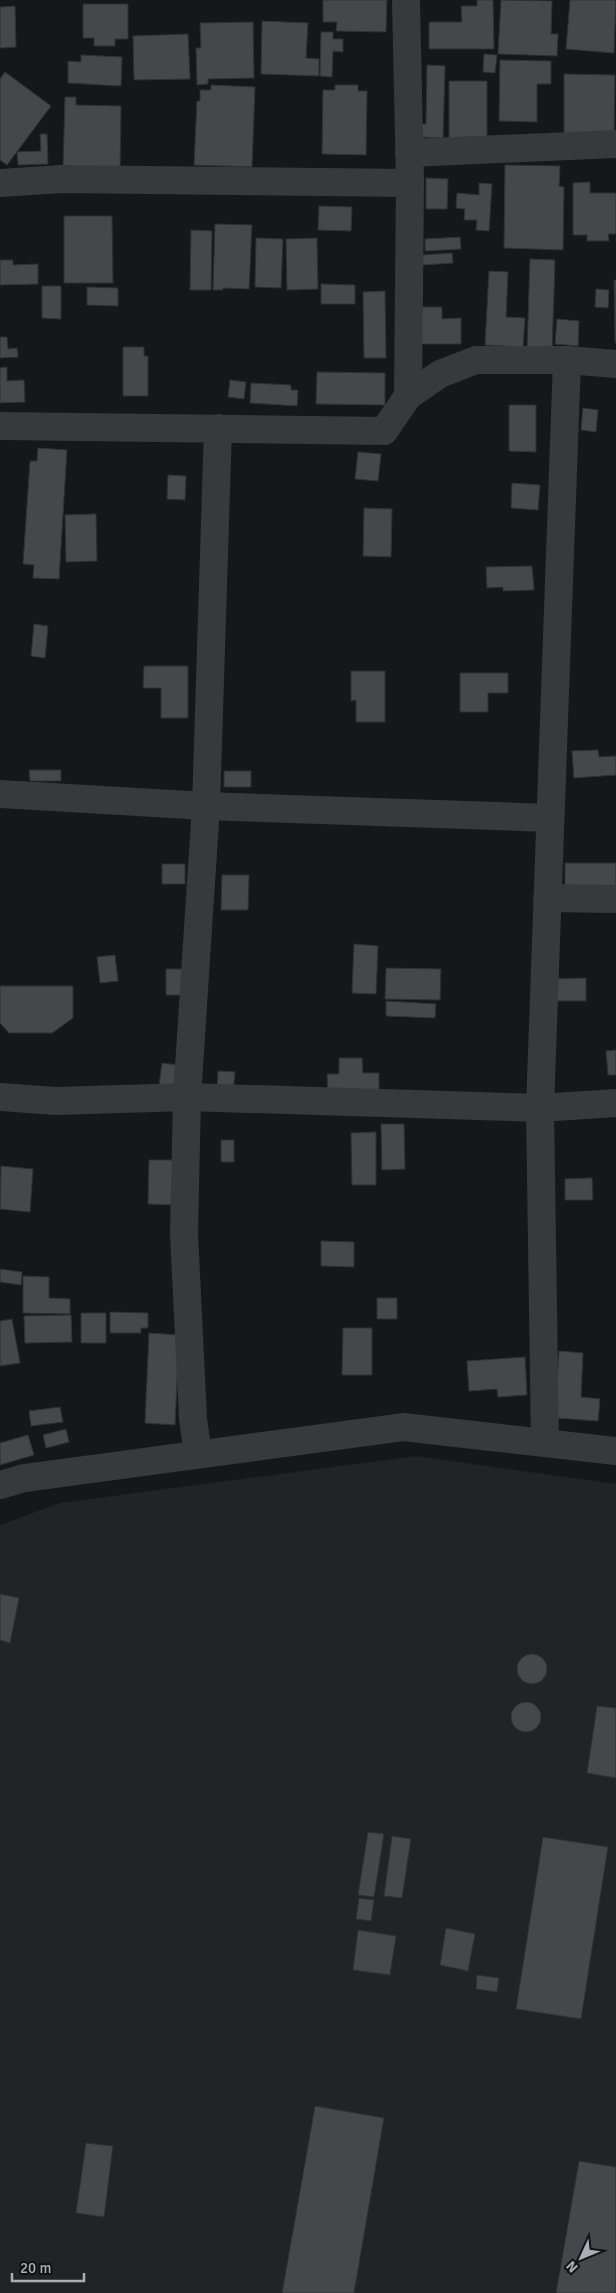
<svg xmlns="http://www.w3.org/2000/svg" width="616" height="2293" font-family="Signika,sans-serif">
<rect width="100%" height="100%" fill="#161718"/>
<!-- built -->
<path fill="#222325" d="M416,1456L616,1484V2293H0V1525L60,1503Z"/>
<!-- building -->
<path fill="#45474a" stroke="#313134" d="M323,0H387L386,32L336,31L337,22H323Z
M477,0H493L494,49H429V22H462L461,6H477Z
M501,0L552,1L551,34H558L557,56L498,54Z
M570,0H616L614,53L566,49Z
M83,4H128V39H115V46H94V38H83Z
M15,6L16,47L0,48V7Z
M262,21L308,23L306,58L319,59V76L261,74Z
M253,22L254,78L208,79V84L197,85L196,48H201L200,23Z
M321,32H333V39H343V52L333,51L332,77L320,76Z
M188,34L190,79L134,80L133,36Z
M484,54L497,55L495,73L483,72Z
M81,55L122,57L121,86L68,83V61L81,62Z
M500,60L551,61V84H537V122L499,121Z
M427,65L445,66L443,138L422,137V124H426Z
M5,72L51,106L7,165L0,160V79Z
M564,74L615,75L614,139L564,138Z
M449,81H487V138L449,140Z
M211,85L255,87L252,167L194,165L197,101H200V90H211Z
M335,85H358V91H367L366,155L322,154L323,90H335Z
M65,97H76V105L121,106L120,171L63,169Z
M40,134H47L48,164L18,165L17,152L41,151Z
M505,165L560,166L559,186L564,187L563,250L504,248Z
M426,178L448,179L447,209H426Z
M590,182V193H616V234H608L609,241H587V235H573V183Z
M479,183L492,184L489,231L476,230L477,220H464L465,209L456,208L457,193L479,195Z
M319,206L352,207L351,231L318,230Z
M64,216H112L113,283H64Z
M215,224L252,225L249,289L223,288V290H213Z
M191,230L212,231L211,290H190Z
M460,237L461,249L425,251V239Z
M256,238L283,239L281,288L255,287Z
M317,238L318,289L287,290L286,239Z
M452,253L453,263L423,265L422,255Z
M530,259L555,260L552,352L527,351Z
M0,260H13V265L38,264V284L0,285Z
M489,271L508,272L506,317L525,318L523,347L485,345Z
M614,280H616V343H615Z
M321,284L355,285V304H321Z
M42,286H61V319L42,318Z
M87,287L118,288V306L87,305Z
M596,289L609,290L608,308L595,307Z
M385,291L386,358H364L363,292Z
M418,307H442V319L461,318V344H419Z
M557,319L579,321L578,346L555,344Z
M0,337H7L8,349L17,348L18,357L0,358Z
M123,347H144V356H148V396H123Z
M7,367V381L24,380L25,402L0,403V368Z
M317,372L385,373V405L316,404Z
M230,380L246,382L244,399L228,397Z
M251,383L291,385V390H298L297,406L250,403Z
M509,405H536V452L509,451Z
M583,408L598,410L596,432L581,430Z
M38,448L67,450L59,579L33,578L34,565L23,564L30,461H37Z
M358,452L381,454L378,481L355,479Z
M168,475L186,476L185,500L167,499Z
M512,483L540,485L538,510L511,508Z
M364,508L392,509L391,557L363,556Z
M96,514L97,561L66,562L65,515Z
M532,566L534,590L503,591V587L487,588L486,567Z
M34,624L48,626L45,658L31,656Z
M144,666H188V718H161V688H143Z
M351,671H385V722H356V700L351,701Z
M460,673H508V693H488V712H460Z
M598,750L599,757L616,756V775L574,778L572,751Z
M29,770H61V781H30Z
M224,771H251V787H224Z
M565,863H616V888H565Z
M162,864H185V884H162Z
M222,875H249L248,910H221Z
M354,944L378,946L376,994L352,993Z
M115,955L118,981L100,983L97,957Z
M386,968L441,969L440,1000L385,999Z
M166,969H184L183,995H166Z
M586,978V1001H555V979Z
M0,986H73V1018L52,1033H9L0,1023Z
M386,1001L436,1004L435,1018L386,1016Z
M616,1050V1075H608L606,1051Z
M339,1058H362L363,1073H379V1092L328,1093L327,1074H339Z
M162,1063L178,1065L176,1088L159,1086Z
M218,1071L235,1072L233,1092L217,1091Z
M381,1124H404L405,1169L382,1170Z
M376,1132V1185H352L351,1133Z
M221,1140H234V1162H221Z
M149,1160H174L173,1205L148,1204Z
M1,1166L33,1169L30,1212L0,1209Z
M592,1178L593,1200H565V1179Z
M321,1241L354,1242V1267L321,1266Z
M0,1269L22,1272L21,1285L0,1282Z
M23,1276L49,1277V1298L70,1299V1314L23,1313Z
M377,1298H397V1319H377Z
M110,1312L148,1313V1328H141V1333H110Z
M81,1313H106V1343H81Z
M71,1315L72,1342L25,1343L24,1316Z
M12,1319L20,1363L0,1366V1321Z
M343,1328H372V1375H342Z
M149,1333L179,1335L175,1425L145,1423Z
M559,1351L583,1353L581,1397L600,1399L598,1421L555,1418Z
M525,1357L527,1395L498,1397L497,1389L469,1391L467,1361Z
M60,1407L63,1422L31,1426L29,1411Z
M66,1429L69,1442L46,1448L43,1435Z
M28,1435L34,1455L0,1465V1443Z
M0,1594L19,1598L10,1643L0,1640Z
M517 1669a15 15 0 1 1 30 0a15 15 0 1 1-30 0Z
M511 1717a15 15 0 1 1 30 0a15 15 0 1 1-30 0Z
M597,1706L616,1708V1778L587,1773Z
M368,1832L384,1834L374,1897L358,1895Z
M392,1836L411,1839L402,1898L384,1896Z
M543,1837L608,1847L581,2019L516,2009Z
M359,1898L374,1900L371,1921L356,1919Z
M446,1928L475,1934L468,1971L440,1965Z
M358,1930L396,1936L390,1975L353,1970Z
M477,1975L499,1978L497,1992L476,1989Z
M315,2106L384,2118L354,2293H282Z
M86,2143L113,2146L104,2217L76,2213Z
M579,2161L616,2167V2293H556Z"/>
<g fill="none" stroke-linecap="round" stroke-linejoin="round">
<!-- minor -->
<path stroke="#38393d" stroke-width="28" d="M406,0L410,183L408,396
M409,153L616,144
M0,183L62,179L410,183
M0,426L384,431L408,396L440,374L476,360H567L616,364
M0,794L206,806L550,818
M547,898L616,899
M0,1097L56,1101L187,1097L540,1108L616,1103
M545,1443L540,1108L567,360
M198,1454L193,1419L184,1233L187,1097L206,806L218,428
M0,1485L24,1478L403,1427L616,1451"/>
</g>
<!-- north arrow -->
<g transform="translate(581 2258) rotate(226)" stroke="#111213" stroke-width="4" paint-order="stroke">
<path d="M0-4L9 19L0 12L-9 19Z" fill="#aaafb6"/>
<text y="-8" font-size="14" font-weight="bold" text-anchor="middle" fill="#aaafb6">N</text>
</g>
<!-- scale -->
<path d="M12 2273v8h72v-8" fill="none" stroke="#aaafb6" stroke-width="2.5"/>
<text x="20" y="2273" font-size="15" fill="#aaafb6" stroke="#111213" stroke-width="4" paint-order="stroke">20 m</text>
</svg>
